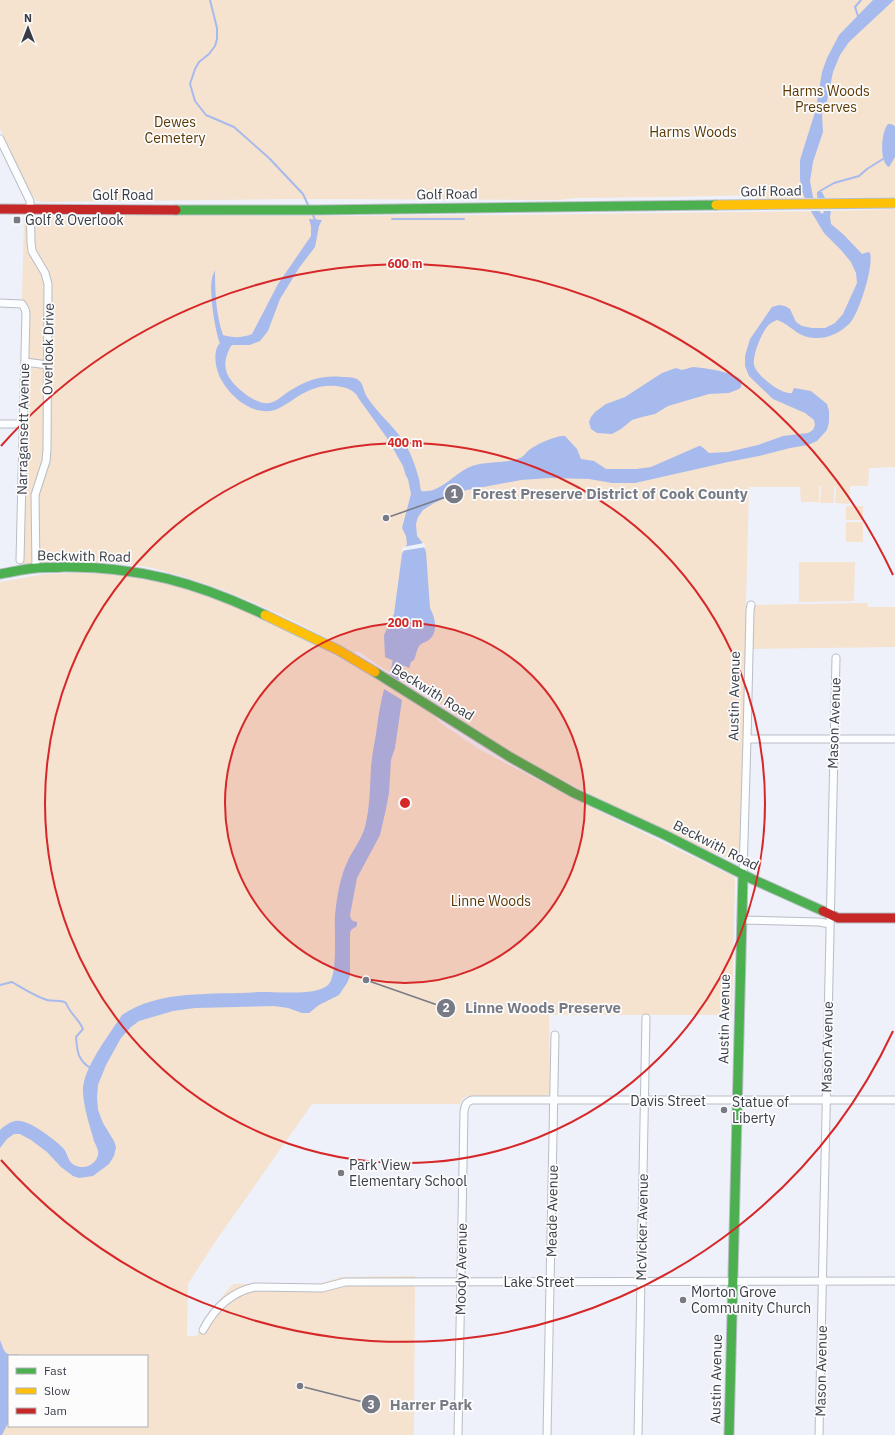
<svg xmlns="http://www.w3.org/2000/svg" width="895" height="1435" font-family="'IBM Plex Sans',sans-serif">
<rect width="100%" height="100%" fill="#eef1fa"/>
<!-- green -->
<path fill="#f5e2cf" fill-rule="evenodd" d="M0,0H895V197L756,199V195L667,197L577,198L558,200L297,199L42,202L37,201L29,190L0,129Z
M895,209V467L869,468L868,486H850L849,504L835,503L836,486L834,487V503H820L821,486L819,487V502H801L800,487H749L746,605H748L741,858L737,863L660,829L524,761L498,745L432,698L376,664L360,652H355L354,653C302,624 248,597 191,579C177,575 162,570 147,567C106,560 65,562 23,564L30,309L28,305L22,299L24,217L151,215L307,216L508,215L833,211Z
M846,506H863V520H846Z
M846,522H863V542H846Z
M799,562H855L854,601L799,602Z
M73,573L112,574L139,577L185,587L218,599L285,629L333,654L368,674L431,713L442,724L479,749L572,798L726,873L733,876L735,880L732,1015H549L550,1093L547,1096H468L462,1099L460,1104H312L215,1242L188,1284L187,1336H197C204,1315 219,1301 233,1284L315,1285L341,1277L415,1276L414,1435H0V582L45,574ZM9,1356H147V1426H9Z
M867,603L868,607H895V647L752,649L753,609L754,605Z"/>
<!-- water -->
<path fill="#a7baed" d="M873,0H894L849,42L840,55L833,72L826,106L822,114L823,132L813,162L810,181L813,197L820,212L822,214L824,212L817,196V192L819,191L822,192L831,210L830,217L831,224L843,234L862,254L868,252L870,253C874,266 859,313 850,323C841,332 828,339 815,338C796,337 792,325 777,320C775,321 773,322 771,323C763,328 752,355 754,365C757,376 781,395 792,393L794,388L811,391L827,404L829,411V422L827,430L817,441L808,445L790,448L759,456L728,462L635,483H612L589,479L550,478L521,480L462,491L434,503L423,510L418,517L416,524L417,536L422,542L426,552L430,608C435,617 438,630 431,638C428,642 423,642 420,645C417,648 416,656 414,660L411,662L409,668L385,657L384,635L394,614L402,554L407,544L406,536L402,528L411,494L408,479L406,476L403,466L387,438L359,399C356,392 349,388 342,387C322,383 307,390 291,401C286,404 280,408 275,410C253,416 232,398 222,381C217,373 214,360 216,351C216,349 218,345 220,343C215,332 209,291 212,279C212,276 214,273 215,270C215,292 216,315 223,335C233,338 242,338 252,334L278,284L311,236V226L309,219L322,220L319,226L315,247L299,268L280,299L268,331L260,341L250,345H233L231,346C227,353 224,362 226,370C228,383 256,406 269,403C276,402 282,396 288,392C305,381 321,375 342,377C347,377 352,377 357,379C364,383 363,391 367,397C376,411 389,422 399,435C409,447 415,464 419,479C420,483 420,487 421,491C441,494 455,472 472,466C487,461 505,464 520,458C524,457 526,452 529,450C537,444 556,435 565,436L577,449L581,459L594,461L606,469H636L651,467L699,446H701L709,453L728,452L758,445L783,436L808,433L813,430L815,425L814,420L805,413L773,399L749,376L745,366V356L750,339L772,307L779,305L785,306L790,309L796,322L802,326L812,328H825L835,323L843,314L857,283L856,273L851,262L841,250L824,233L812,213L802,192L800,179V160L816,109L822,72L827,58L839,35Z
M888,124H891L895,126V157L889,167C879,162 881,132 888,124Z
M693,367C705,368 736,372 742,381L741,387L739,389L729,393L709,394L668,406L655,414L642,417L632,420L621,429L612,434L597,433L591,429L589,422L591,417L595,412L606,404L625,397L662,373L676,368L682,370Z
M384,689L402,700L395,748L391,760L389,793L386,809L380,835L357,878L350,915C351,920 352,921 357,922V926L351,930L350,933V976L347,983L339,995L319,1005L309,1013H302L288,1008L274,1006L195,1008L173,1011L139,1021L131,1027L121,1038L106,1065L98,1085L97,1097L98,1110L103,1123L114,1141L116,1147L114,1156L109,1164L93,1176L79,1178L73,1176L61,1167L47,1152L31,1140L20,1134H14L7,1139L0,1148V1130C4,1126 10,1122 15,1121C27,1118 54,1139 62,1147C68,1152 67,1161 74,1165C78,1167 84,1168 88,1166C93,1164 97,1160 98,1155C99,1150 96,1146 94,1141C90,1126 84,1109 83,1093C81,1070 110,1034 122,1015C158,989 216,995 258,992C274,991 318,997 329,984C338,972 334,932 335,915C337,898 339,881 346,865C351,852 361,841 365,827C370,807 370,787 371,767C372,756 374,745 376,734C378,719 380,704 384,689Z
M0,1340C4,1350 4,1357 17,1354V1356H9V1421L2,1435H0Z"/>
<!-- pier -->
<path fill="#eef1fa" d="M804,198H826L833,211H810Z
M424,543L426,547L401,551L403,547Z"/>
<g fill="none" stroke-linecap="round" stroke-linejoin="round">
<!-- stream -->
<path stroke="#a7baed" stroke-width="2" d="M210,0L217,28V39L215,46L209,54L199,62L195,69L190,84L195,101L206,115L234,127L269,158L303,194L309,207
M858,16L855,7L861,0
M820,191L834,183L859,176L867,169L883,159
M312,213L316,222
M392,219H464
M0,985L12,982C24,989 34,996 47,1000C54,1002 60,999 66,1003C70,1014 79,1019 83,1029L76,1037C77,1052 78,1061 92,1069"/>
<!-- river -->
<path stroke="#a7baed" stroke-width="11" d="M395,676L401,649"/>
<defs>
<path id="street" d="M0,139L30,201L31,242L32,251L45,273L48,284L47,450L46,461L35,495L36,568
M0,303L22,304L25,309L26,313L20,560
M25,362L48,365
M0,424H22
M747,739H895
M743,874L747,739L750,610L751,605
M741,920L819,922L830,924
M203,1330C214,1309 231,1292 255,1287L322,1288L345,1282L895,1281
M458,1435L464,1111C465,1105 466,1102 472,1100H895
M547,1435L555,1035
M638,1435L646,1018
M819,1435L836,658"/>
<path id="fast" d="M176,210H317L716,205
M0,574C12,572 24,569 36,568C45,567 54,568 63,567C138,566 198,583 265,615
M375,672L510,757L574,793L665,835L752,879L823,911
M729,1435L743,874"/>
<path id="slow" d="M716,205L895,203
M265,615L338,650L375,672"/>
<path id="jam" d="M0,209L176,210
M823,911L838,918H895"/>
</defs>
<!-- street casing -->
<use href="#street" stroke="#b9bdc5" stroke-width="9"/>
<!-- fast casing -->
<use href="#fast" stroke="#b9bdc5" stroke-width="11"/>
<!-- slow casing -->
<use href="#slow" stroke="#b9bdc5" stroke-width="11"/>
<!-- jam casing -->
<use href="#jam" stroke="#b9bdc5" stroke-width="11"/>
<!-- street -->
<use href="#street" stroke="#fcfdfe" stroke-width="7"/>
<!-- fast -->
<use href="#fast" stroke="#4caf50" stroke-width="9"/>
<!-- slow -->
<use href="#slow" stroke="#ffc107" stroke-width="9"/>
<!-- jam -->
<use href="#jam" stroke="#c62828" stroke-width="9"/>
</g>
<!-- distance rings -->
<circle cx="405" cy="803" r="180" fill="#d62828" fill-opacity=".12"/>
<g fill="none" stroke="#d62828" stroke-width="2">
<circle cx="405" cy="803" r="180"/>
<circle cx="405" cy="803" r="360"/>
<path d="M893 1031A539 539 0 0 1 1 1160M1 446A539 539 0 0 1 893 575"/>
</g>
<!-- markers -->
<g fill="#787b85" stroke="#fcfcfc" stroke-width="1.5">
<rect x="13" y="216" width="8" height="8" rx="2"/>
<circle cx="724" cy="1110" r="4"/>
<circle cx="341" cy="1173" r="4"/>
<circle cx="683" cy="1300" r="4"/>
</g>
<g text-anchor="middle" stroke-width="3.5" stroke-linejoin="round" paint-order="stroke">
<!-- park labels -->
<g font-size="14" fill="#5b3801" stroke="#fcfcfc">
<text x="826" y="96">Harms Woods<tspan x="826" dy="16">Preserves</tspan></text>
<text x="175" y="127">Dewes<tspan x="175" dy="16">Cemetery</tspan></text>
<text x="693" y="137">Harms Woods</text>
<text x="491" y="906">Linne Woods</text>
</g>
<!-- street labels -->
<g font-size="14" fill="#383c46" stroke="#fcfcfc">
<text transform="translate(771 191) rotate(-1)" y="5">Golf Road</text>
<text transform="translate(447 194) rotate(-1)" y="5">Golf Road</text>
<text x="123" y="200">Golf Road</text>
<text transform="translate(48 349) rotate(-89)" y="5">Overlook Drive</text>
<text transform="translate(23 429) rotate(-89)" y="5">Narragansett Avenue</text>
<text transform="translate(84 556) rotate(1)" y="5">Beckwith Road</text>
<text transform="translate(433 692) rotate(32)" y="5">Beckwith Road</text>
<text transform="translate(734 696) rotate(-89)" y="5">Austin Avenue</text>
<text transform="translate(834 723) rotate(-88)" y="5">Mason Avenue</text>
<text transform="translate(716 845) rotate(27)" y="5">Beckwith Road</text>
<text transform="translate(724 1019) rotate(-89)" y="5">Austin Avenue</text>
<text transform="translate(827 1047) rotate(-89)" y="5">Mason Avenue</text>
<text x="668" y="1106">Davis Street</text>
<text transform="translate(552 1211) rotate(-89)" y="5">Meade Avenue</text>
<text transform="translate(642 1227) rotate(-89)" y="5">McVicker Avenue</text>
<text transform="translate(461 1269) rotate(-89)" y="5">Moody Avenue</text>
<text x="539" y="1287">Lake Street</text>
<text transform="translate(821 1371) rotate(-89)" y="5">Mason Avenue</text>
<text transform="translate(716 1379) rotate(-89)" y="5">Austin Avenue</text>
</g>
<!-- poi labels -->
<g font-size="14" fill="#383c46" stroke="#fcfcfc" text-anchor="start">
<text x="25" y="225">Golf &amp; Overlook</text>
<text x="732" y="1107">Statue of<tspan x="732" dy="16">Liberty</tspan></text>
<text x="349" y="1170">Park View<tspan x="349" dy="16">Elementary School</tspan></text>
<text x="691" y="1297">Morton Grove<tspan x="691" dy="16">Community Church</tspan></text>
</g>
</g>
<circle cx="405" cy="803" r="6" fill="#d62828" stroke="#fcfcfc" stroke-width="2"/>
<g font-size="12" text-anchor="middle" font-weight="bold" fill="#d62828" stroke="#fcfcfc" stroke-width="3.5" stroke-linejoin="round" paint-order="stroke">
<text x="405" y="268">600 m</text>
<text x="405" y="447">400 m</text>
<text x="405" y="627">200 m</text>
</g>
<!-- callouts -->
<path fill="none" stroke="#787b85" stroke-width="1.5" d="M386 518L454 494M366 980L446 1008M300 1386L371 1404"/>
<g fill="#787b85" stroke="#fcfcfc" stroke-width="1.5">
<circle cx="386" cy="518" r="4"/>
<circle cx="366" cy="980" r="4"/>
<circle cx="300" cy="1386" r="4"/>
<circle cx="454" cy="494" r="10"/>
<circle cx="446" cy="1008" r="10"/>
<circle cx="371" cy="1404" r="10"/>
</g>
<g font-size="12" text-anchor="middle" font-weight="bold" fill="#fff">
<text x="454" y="498">1</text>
<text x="446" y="1012">2</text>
<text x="371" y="1409">3</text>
</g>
<g font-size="15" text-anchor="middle" font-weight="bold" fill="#787b85" stroke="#fcfcfc" stroke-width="3.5" stroke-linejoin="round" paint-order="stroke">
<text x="610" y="499">Forest Preserve District of Cook County</text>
<text x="543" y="1013">Linne Woods Preserve</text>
<text x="431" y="1410">Harrer Park</text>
</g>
<!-- legend -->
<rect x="8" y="1355" width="140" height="72" fill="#fcfcfc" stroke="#aeafb3"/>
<rect x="16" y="1368" width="20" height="6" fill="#4caf50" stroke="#aeafb3"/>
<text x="44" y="1375" font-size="12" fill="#383c46">Fast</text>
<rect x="16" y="1388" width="20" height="6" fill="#ffc107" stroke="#aeafb3"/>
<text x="44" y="1395" font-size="12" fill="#383c46">Slow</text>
<rect x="16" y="1408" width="20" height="6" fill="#c62828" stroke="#aeafb3"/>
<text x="44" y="1415" font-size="12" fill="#383c46">Jam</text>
<!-- north arrow -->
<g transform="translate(28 28)" stroke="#fcfcfc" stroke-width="3" paint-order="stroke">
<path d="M0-3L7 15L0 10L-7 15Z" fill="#383c46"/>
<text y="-6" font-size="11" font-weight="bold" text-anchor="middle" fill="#383c46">N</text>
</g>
</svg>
